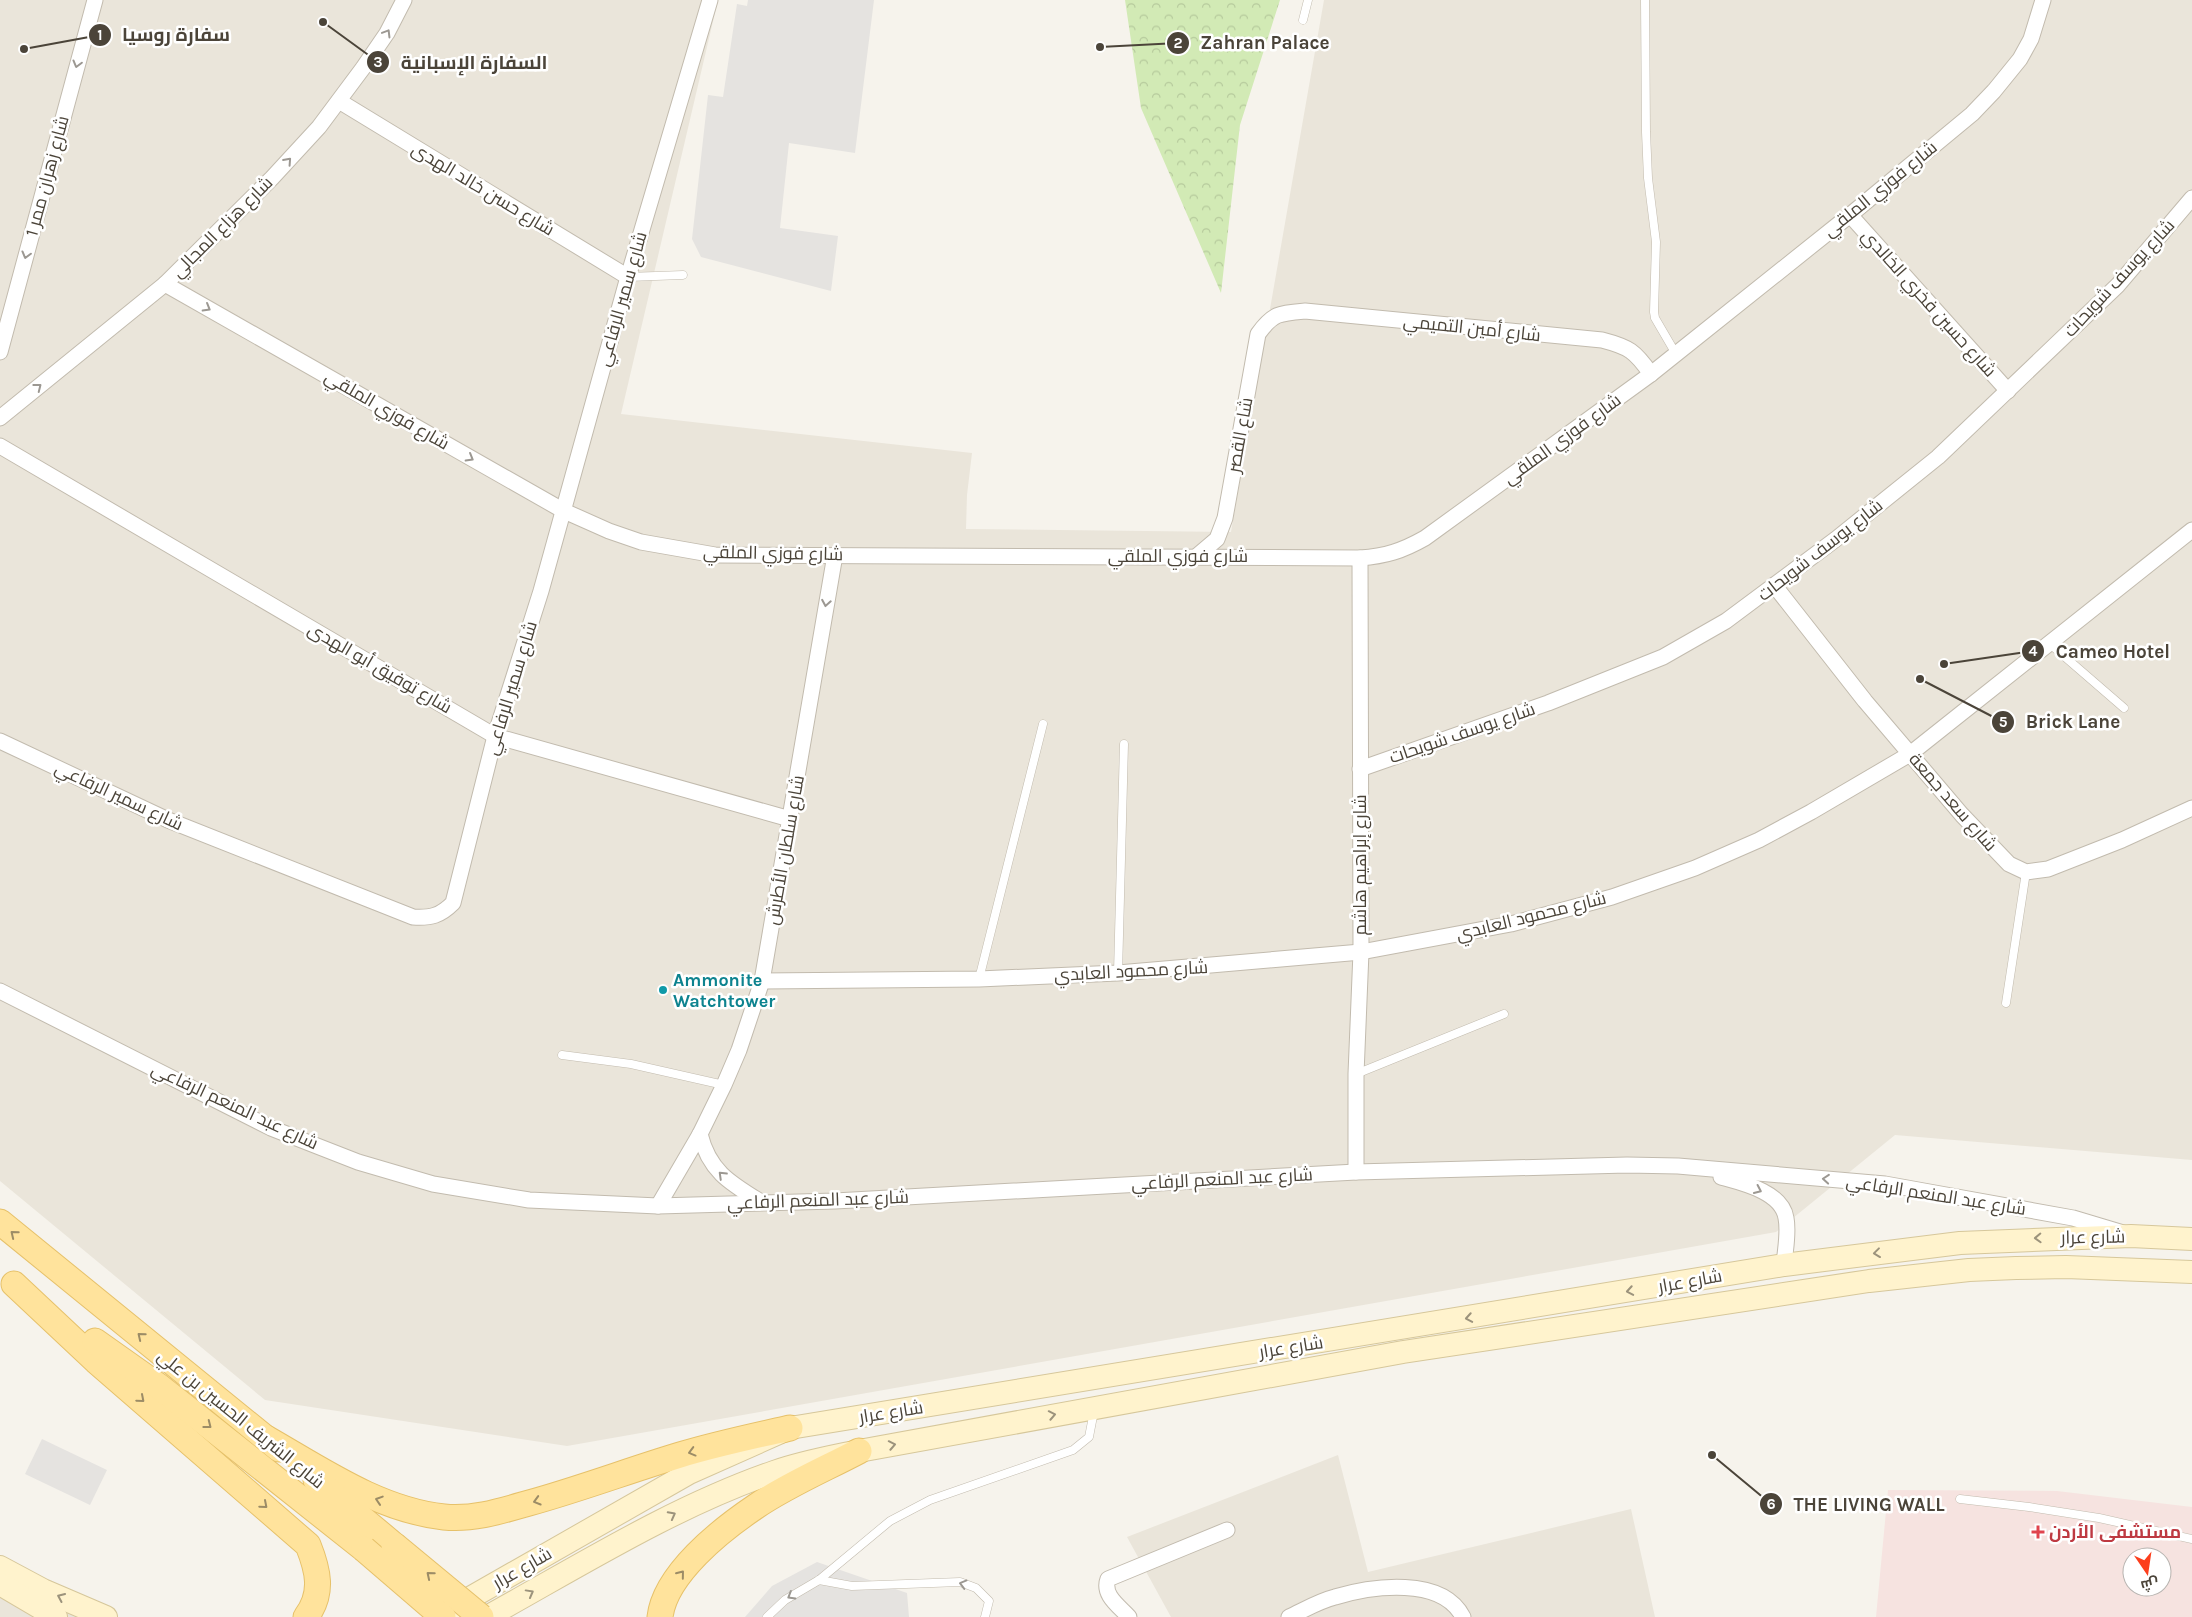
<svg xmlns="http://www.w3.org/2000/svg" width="2192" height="1617" font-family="Karla,Cairo,sans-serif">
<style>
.residential{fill:#eae5da}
.medical{fill:#f6e3e0;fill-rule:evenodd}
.forest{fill:url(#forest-crowns)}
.parking{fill:#e5e3e0}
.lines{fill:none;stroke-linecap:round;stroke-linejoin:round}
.service-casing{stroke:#c2bbae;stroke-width:9}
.minor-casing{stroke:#c2bbae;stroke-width:17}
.secondary-casing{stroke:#d6c79b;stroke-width:24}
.primary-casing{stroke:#e6c16a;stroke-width:27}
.service{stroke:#fff;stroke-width:8}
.minor{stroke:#fff;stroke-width:15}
.secondary{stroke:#fff3cd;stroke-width:22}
.primary{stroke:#ffe39c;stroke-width:25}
.primary-bridge-casing{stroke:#e6c16a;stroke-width:27;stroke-linecap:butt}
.primary-bridge{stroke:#ffe39c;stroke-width:25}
.oneway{stroke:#9c9892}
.oneway2{stroke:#9c8c66}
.oneway3{stroke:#9c937c}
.culture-dot{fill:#0f9aa8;stroke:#fff;stroke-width:2}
.health-dot{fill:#e0444e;stroke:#fff;stroke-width:2}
.labels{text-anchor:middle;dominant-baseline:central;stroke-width:5;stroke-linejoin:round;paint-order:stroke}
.street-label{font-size:18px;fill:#4b4439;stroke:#fff}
.culture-label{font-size:18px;font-weight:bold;fill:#0d838f;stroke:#fff;text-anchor:start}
.health-label{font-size:18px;font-weight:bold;fill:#be3a42;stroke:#fff;text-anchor:start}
.leader{fill:none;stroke:#4b4439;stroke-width:2}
.callout-dot{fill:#4b4439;stroke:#fff;stroke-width:2}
.mark-label{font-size:15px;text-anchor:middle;font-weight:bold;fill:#fff}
.callout-label{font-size:19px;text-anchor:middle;font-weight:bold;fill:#4b4439;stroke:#fff;stroke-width:5;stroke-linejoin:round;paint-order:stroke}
</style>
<defs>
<pattern id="forest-crowns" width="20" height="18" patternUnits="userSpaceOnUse" patternTransform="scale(1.25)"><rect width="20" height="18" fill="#d2eab5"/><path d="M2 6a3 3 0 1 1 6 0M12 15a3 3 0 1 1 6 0" fill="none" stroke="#b6ca9c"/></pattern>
</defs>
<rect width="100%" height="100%" fill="#f6f3ec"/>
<g class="residential">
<polygon points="0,0 718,0 621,414 972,453 967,495 966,529 1231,532 1324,0 2192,0 2192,1160 1895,1135 1776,1232 567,1446 265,1400 0,1181"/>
<polygon points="1338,1455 1368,1572 1631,1509 1655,1617 1171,1617 1127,1537"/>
<polygon points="0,1583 94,1617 0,1617"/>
</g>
<path class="medical" d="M1888 1490 2057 1491 2192 1507V1617H1876ZM2132 1557H2162V1587H2132Z"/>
<polygon class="forest" points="1125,0 1280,0 1240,125 1221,293 1141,108"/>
<g class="parking">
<polygon points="748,0 874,0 855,153 789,143 780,228 838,236 831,291 701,257 692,239 708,95 723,97 737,4 747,6"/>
<polygon points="42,1439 107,1470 90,1505 25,1474"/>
<polygon points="817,1562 907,1593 909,1617 745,1617 772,1586"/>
</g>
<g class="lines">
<defs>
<g id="service">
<polyline points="1645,0 1646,132 1648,178 1656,242 1654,312 1655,318 1676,354"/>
<polyline points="1303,20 1308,0"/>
<polyline points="628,277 683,275"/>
<polyline points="2050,644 2124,708"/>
<polyline points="1118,973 1124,744"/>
<polyline points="979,979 1043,724"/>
<polyline points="2006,1003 2026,872"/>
<polyline points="562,1055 631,1064 724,1085"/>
<polyline points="1356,1074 1504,1014"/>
<polyline points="1960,1499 2029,1507 2099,1518 2192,1539"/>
<polyline points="819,1580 852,1586 960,1582 976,1588 989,1601 985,1617"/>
<polyline points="767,1617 785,1600 819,1580 890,1521 930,1500 1073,1450 1089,1437 1094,1411"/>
</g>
<g id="minor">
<polyline points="339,101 628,277"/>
<polyline points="1850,215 2008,391"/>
<path d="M165 284 564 511 609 531 641 542 715 555 1360 558C1386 556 1402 551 1425 538L1651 374 1850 215 1972 114 1994 91 2020 59 2031 39 2043 0"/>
<polyline points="0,352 95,0"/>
<polyline points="0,418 165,284 272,178 319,127 363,68 387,33 404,0"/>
<polyline points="0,446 495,736 790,819"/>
<path d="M1197 556 1217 539 1225 518 1258 334C1273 313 1280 313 1305 311L1602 340C1629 347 1635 351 1651 374"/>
<polyline points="1774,585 1865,701 1962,815 2009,864 2026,872 2048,869 2122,840 2192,808"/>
<path d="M0 741 168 820 413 917C431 918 440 916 453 903L495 736 541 591 628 277 710 0"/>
<polyline points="1360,769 1548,703 1663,657 1726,621 1836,539 1938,457 2118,285 2192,198"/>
<polyline points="762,981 979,979 1118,973 1361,952 1511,924 1612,897 1695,868 1759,840 1811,812 1910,754 2192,530"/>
<polyline points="0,991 271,1128 358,1162 433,1184 529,1200 658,1206 835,1201 1356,1172 1627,1165 1678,1166 1885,1184 2073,1218 2123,1233"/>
<path d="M700 1134C709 1171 730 1183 761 1202"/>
<polyline points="1356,1172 1356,1074 1361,952 1360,558"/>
<path d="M1721 1177C1743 1183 1782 1192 1786 1218 1789 1233 1785 1250 1784 1265"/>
<polyline points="658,1206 700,1134 724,1085 739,1050 762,981 835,555"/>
<path d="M1129 1617C1119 1606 1102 1595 1108 1579L1227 1530"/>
<path d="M1289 1617C1304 1610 1319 1601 1335 1597 1372 1586 1442 1576 1463 1617"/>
</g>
<g id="secondary">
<polyline points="0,1567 43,1590 106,1617"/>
<polyline points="0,1584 56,1617"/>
<polyline points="449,1610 689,1473 790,1428 1784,1265 1960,1243 2131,1236 2192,1239"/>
<path d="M487 1617C581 1565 673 1507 774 1472 802 1462 831 1457 859 1451L1403 1352 1869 1281 1969 1270 2016 1268 2066 1267 2192 1272"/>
</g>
<g id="primary">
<polyline points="0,1222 279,1449"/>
<path d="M14 1284 96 1361 308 1545C318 1570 324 1593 306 1617"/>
<polyline points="95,1341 160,1387 364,1549"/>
<path d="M266 1438C322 1470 379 1510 444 1517 473 1520 501 1511 529 1503 580 1489 630 1470 680 1455 716 1444 754 1436 790 1428"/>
<polyline points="316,1480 394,1545"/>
<path d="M660 1617C665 1574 721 1530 755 1507 787 1485 825 1469 859 1451"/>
</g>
</defs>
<use href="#service" class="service-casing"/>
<use href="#minor" class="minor-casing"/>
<use href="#secondary" class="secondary-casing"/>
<use href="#primary" class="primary-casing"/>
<use href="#service" class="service"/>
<use href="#minor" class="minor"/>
<use href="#secondary" class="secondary"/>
<use href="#primary" class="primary"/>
<defs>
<g id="primary-bridge">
<polyline points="394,1545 481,1617"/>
<polyline points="364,1549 443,1617"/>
</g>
</defs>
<use href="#primary-bridge" class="primary-bridge-casing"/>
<use href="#primary-bridge" class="primary-bridge"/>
</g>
<defs><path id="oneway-chevron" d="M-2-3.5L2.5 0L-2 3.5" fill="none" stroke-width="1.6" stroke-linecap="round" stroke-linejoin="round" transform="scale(1.25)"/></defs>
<g class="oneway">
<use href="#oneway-chevron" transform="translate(387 33) rotate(-59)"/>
<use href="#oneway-chevron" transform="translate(77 64) rotate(105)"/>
<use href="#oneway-chevron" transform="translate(288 161) rotate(-48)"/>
<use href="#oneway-chevron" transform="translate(26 255) rotate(105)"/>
<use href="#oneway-chevron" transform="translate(207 308) rotate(30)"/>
<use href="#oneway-chevron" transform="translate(38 387) rotate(-38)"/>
<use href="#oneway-chevron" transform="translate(470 458) rotate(30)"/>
<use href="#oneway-chevron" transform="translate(826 603) rotate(100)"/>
<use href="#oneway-chevron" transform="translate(722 1175) rotate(-136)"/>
<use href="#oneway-chevron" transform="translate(1826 1179) rotate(-175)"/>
<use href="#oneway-chevron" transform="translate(1758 1190) rotate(25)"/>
<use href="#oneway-chevron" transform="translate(963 1584) rotate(-165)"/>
<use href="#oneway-chevron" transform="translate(791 1596) rotate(149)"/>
</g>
<g class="oneway2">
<use href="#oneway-chevron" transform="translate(14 1234) rotate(-141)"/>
<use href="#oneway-chevron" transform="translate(141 1336) rotate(-141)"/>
<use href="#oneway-chevron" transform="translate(141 1399) rotate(41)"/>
<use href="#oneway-chevron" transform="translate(208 1425) rotate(38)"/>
<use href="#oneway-chevron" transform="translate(692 1452) rotate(165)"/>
<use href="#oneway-chevron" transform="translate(379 1500) rotate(-162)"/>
<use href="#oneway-chevron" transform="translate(537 1501) rotate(164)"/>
<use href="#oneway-chevron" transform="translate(264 1505) rotate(41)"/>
<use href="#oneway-chevron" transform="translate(681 1574) rotate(-51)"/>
<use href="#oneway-chevron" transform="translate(430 1575) rotate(-140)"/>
</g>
<g class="oneway3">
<use href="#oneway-chevron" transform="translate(2038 1238) rotate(178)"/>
<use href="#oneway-chevron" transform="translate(1877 1253) rotate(173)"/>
<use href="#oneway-chevron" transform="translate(1630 1291) rotate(170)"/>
<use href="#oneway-chevron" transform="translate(1469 1318) rotate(170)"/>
<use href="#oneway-chevron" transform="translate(1052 1415) rotate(-11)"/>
<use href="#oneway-chevron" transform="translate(892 1445) rotate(-11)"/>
<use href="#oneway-chevron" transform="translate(672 1515) rotate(-28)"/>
<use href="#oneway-chevron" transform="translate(530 1593) rotate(-29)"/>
<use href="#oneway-chevron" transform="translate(61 1597) rotate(-156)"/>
</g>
<circle class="culture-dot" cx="663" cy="990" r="5"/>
<path class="health-dot" d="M2035.5 1524.5h5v5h5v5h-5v5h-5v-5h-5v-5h5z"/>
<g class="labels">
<g class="street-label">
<text transform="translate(47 176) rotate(-75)">شارع زهران ممر 1</text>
<text transform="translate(483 189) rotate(31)">شارع حسن خالد الهدى</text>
<text transform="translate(1880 189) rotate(-39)">شارع فوزي الملقي</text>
<text transform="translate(222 227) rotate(-45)">شارع هزاع المجالي</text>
<text transform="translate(2119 278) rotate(-47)">شارع يوسف شويحات</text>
<text transform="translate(622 299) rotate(-74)">شارع سمير الرفاعي</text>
<text transform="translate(1929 303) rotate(48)">شارع حسين فخري الخالدي</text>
<text transform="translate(1472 328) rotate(6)">شارع أمين التميمي</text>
<text transform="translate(387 410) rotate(30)">شارع فوزي الملقي</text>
<text transform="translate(1240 435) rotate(-80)">شاع القصر</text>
<text transform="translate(1562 439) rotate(-36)">شارع فوزي الملقي</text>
<text transform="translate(1820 550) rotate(-38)">شارع يوسف شويحات</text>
<text transform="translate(773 553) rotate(1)">شارع فوزي الملقي</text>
<text x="1178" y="556">شارع فوزي الملقي</text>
<text transform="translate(380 668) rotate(30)">شارع توفيق أبو الهدى</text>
<text transform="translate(511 688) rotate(-73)">شارع سمير الرفاعي</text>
<text transform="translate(1462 733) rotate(-19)">شارع يوسف شويحات</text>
<text transform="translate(119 796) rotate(25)">شارع سمير الرفاعي</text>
<text transform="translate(1953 802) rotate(49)">شارع سعد جمعة</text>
<text transform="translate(785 850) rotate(-80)">شارع سلطان الأطرش</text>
<text transform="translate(1360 865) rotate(-90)">شارع إبراهيم هاشم</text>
<text transform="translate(1531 916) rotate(-14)">شارع محمود العابدي</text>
<text transform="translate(1131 971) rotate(-3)">شارع محمود العابدي</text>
<text transform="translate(235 1106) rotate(25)">شارع عبد المنعم الرفاعي</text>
<text transform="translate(1222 1179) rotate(-3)">شارع عبد المنعم الرفاعي</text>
<text transform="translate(1936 1195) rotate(9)">شارع عبد المنعم الرفاعي</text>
<text transform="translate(818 1200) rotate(-2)">شارع عبد المنعم الرفاعي</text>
<text transform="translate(2093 1237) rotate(-1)">شارع عرار</text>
<text transform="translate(1690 1281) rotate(-10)">شارع عرار</text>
<text transform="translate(1291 1347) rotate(-9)">شارع عرار</text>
<text transform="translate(891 1412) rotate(-9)">شارع عرار</text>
<text transform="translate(241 1419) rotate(39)">شارع الشريف الحسين بن علي</text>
<text transform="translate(522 1568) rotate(-30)">شارع عرار</text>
</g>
<g class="culture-label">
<text x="673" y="980">Ammonite<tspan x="673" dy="21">Watchtower</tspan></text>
</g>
<g class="health-label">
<text x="2049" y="1532">مستشفى الأردن</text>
</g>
</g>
<path class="leader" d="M24 49L100 35M1100 47L1178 43M323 22L378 62M1944 664L2033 651M1920 679L2003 722M1712 1455L1771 1504"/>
<g class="callout-dot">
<circle cx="24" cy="49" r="5"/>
<circle cx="1100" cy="47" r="5"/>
<circle cx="323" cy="22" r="5"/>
<circle cx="1944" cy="664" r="5"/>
<circle cx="1920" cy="679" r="5"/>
<circle cx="1712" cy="1455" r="5"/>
<circle cx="100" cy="35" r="12"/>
<circle cx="1178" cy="43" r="12"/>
<circle cx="378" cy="62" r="12"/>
<circle cx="2033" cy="651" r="12"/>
<circle cx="2003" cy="722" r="12"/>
<circle cx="1771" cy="1504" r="12"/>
</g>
<g class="mark-label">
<text x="100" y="40">1</text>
<text x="1178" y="48">2</text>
<text x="378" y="67">3</text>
<text x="2033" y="656">4</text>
<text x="2003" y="727">5</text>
<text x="1771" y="1509">6</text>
</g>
<g class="callout-label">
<text x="176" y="41">سفارة روسيا</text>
<text x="1265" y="49">Zahran Palace</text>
<text x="474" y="69">السفارة الإسبانية</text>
<text x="2113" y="658">Cameo Hotel</text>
<text x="2073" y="728">Brick Lane</text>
<text x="1869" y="1511">THE LIVING WALL</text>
</g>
<g transform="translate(2147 1572) rotate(167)"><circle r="24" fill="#ffffff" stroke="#b7b4b0"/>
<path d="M0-4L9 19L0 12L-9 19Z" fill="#fc3f1d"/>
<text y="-8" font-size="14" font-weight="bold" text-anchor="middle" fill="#4b4439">ش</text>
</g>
</svg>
